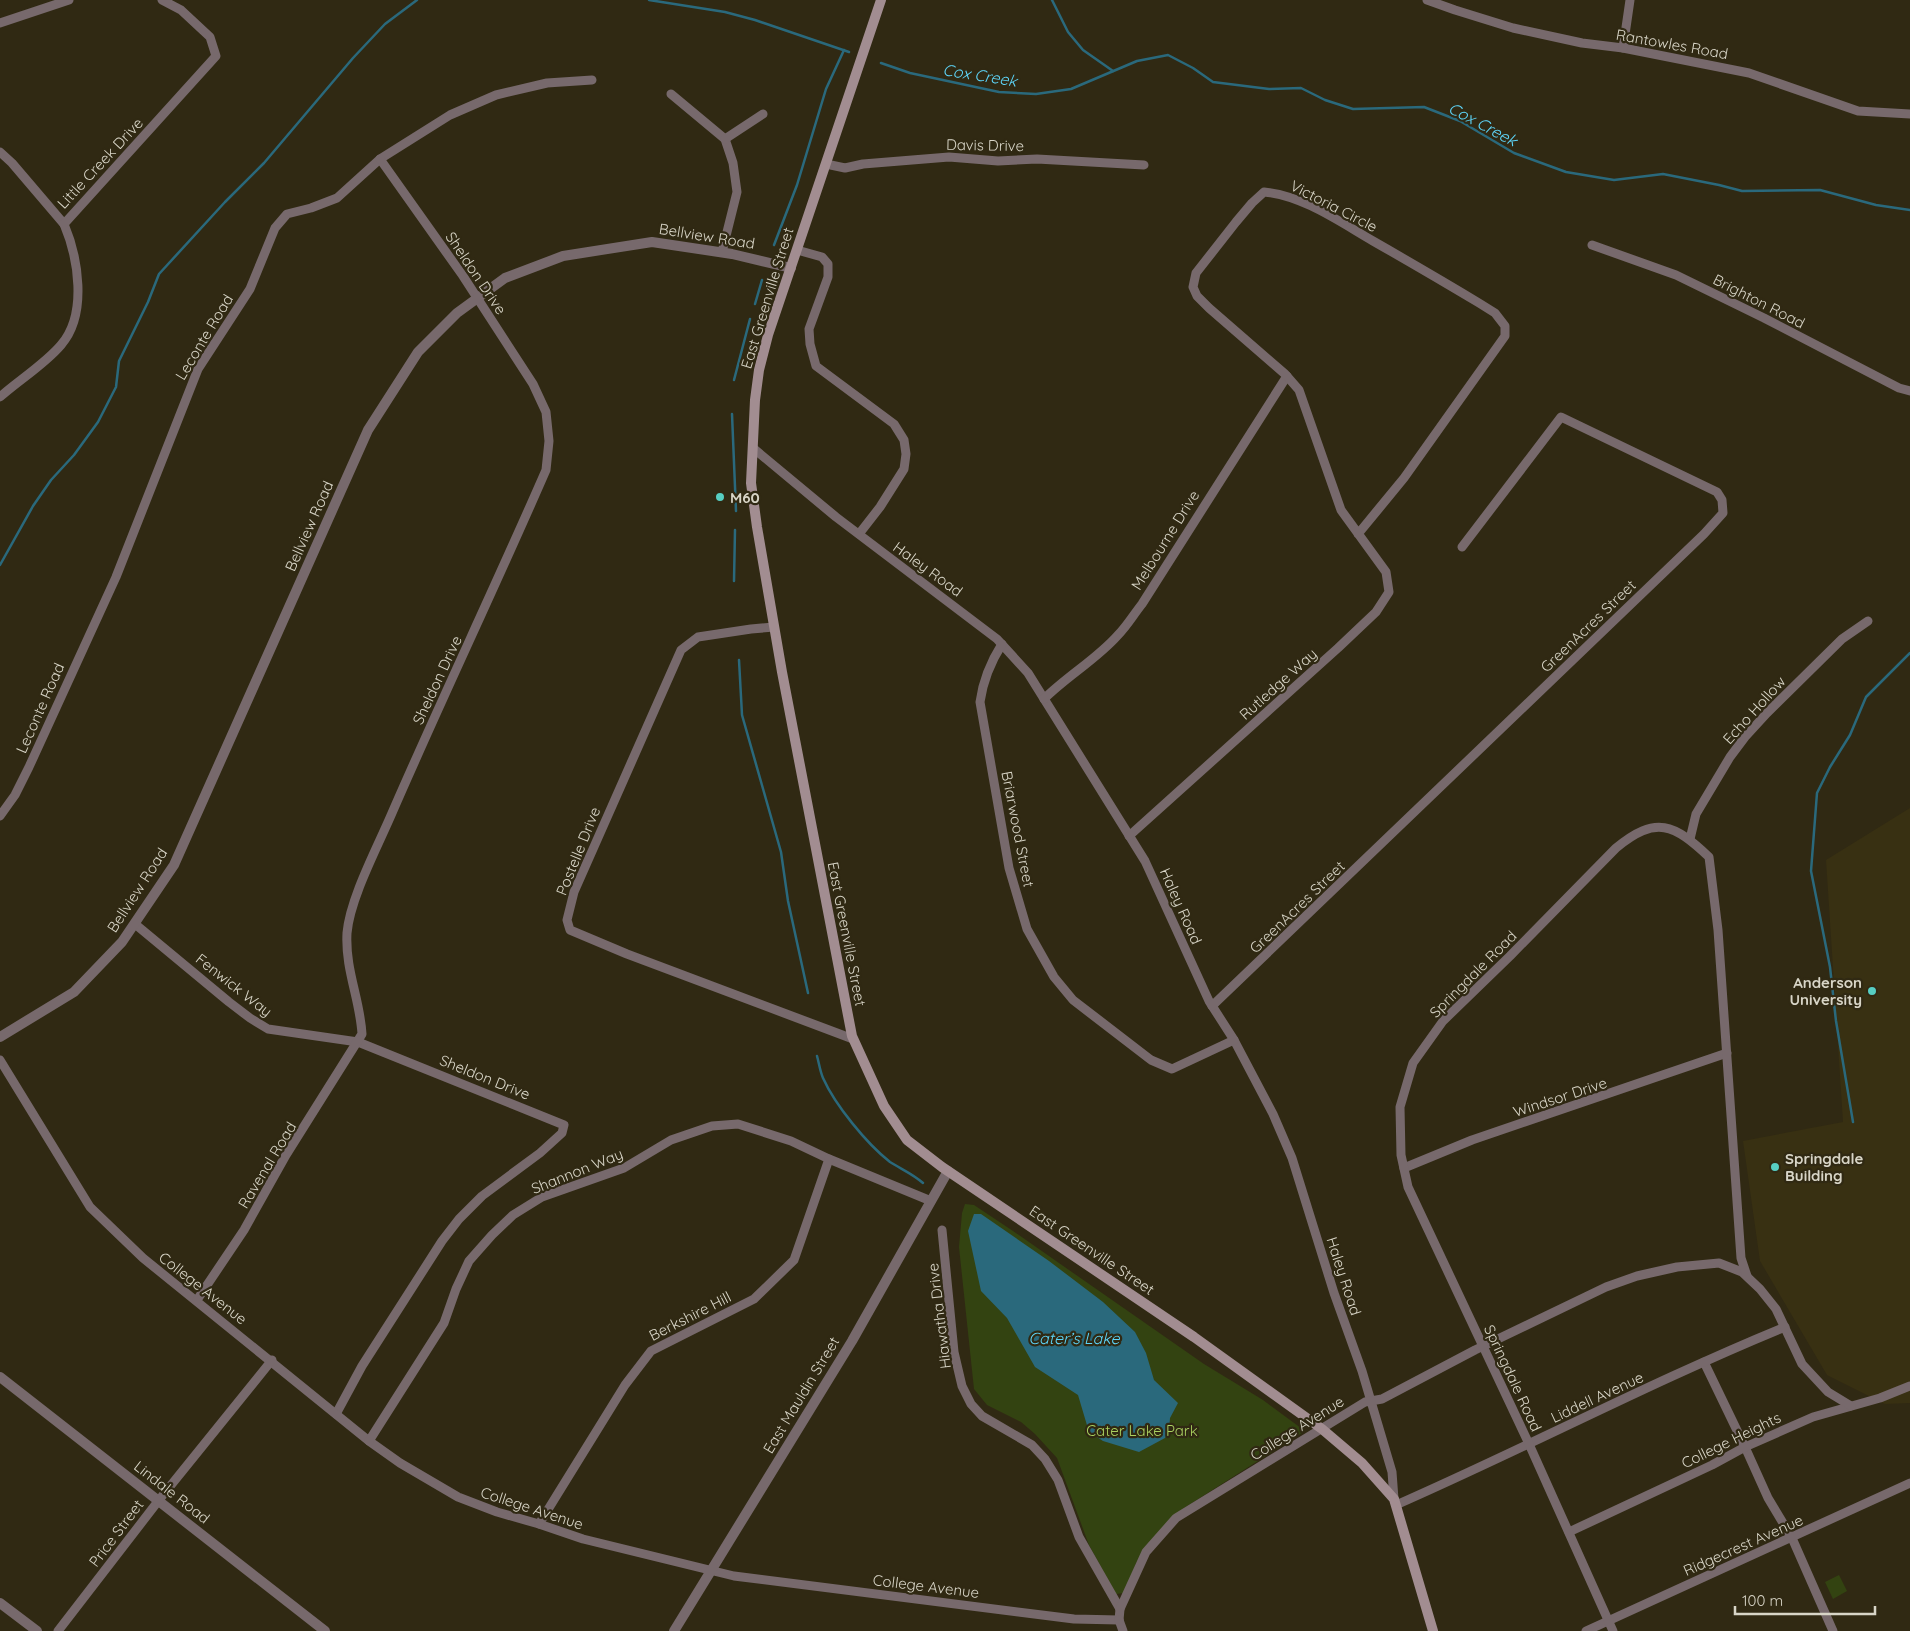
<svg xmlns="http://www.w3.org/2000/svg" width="1910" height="1631" font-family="Quicksand,sans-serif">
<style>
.built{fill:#383012}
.green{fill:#334311}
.water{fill:#2a697c}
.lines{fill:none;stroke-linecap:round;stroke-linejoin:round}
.stream{stroke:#2a697c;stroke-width:2.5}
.minor{stroke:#77696c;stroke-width:9}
.tertiary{stroke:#77696c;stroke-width:10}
.secondary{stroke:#a28d91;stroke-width:10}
.poi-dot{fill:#57cec2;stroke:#302913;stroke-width:2}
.labels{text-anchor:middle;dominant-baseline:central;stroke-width:4.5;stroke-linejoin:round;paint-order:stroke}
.street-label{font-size:15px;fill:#d8d5c7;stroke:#302913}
.poi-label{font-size:15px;font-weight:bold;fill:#d8d5c7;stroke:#302913;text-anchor:start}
.park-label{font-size:15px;fill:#aad161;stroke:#302913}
.water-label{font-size:16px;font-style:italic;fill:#5ed6fa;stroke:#302913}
</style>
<rect width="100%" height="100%" fill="#302913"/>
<polygon class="built" points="1910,808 1910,1403 1885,1404 1827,1375 1760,1261 1743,1141 1843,1122 1826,860"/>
<g class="green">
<polygon points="965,1204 974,1205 1013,1231 1204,1364 1263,1400 1305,1431 1184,1508 1156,1535 1137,1561 1124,1593 1116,1594 1089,1545 1057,1458 1035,1434 1021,1422 987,1405 974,1389 959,1247 962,1213"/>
<polygon points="1839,1575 1847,1591 1833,1599 1825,1582"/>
</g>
<polygon class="water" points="974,1214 981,1214 1049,1261 1103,1302 1135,1332 1146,1353 1154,1380 1178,1403 1170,1418 1169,1430 1165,1438 1139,1452 1103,1441 1089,1432 1078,1395 1035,1367 1007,1318 981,1291 968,1231"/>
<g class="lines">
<g class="stream">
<polyline points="649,0 725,12 755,20 849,52"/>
<polyline points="1052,0 1068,32 1083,50 1113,71"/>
<polyline points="881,63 910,73 999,92 1036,94 1071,89 1137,61 1168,55 1193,68 1213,82 1269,89 1301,88 1325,100 1353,109 1424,107 1460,121 1514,153 1566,172 1614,180 1663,174 1719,185 1742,191 1820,190 1876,205 1910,210"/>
<polyline points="774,245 797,185 826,89 844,50"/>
<polyline points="755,304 762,280"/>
<polyline points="734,380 750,319"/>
<polyline points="732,414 736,511"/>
<polyline points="0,565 33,506 51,480 74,455 98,422 116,387 119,361 148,302 159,274 225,202 264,163 353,58 385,24 417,0"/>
<polyline points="734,581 735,530"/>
<polyline points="739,660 742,715 781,852 788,901 808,993"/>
<path d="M817 1056C819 1063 820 1071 823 1078 835 1105 867 1144 890 1162 901 1169 913 1174 923 1183"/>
<polyline points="1853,1122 1836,1021 1830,967 1811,871 1817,793 1830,767 1850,735 1866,697 1910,653"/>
</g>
<g class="minor">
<polyline points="1427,0 1455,10 1513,28 1582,43 1623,48 1749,73 1858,111 1910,114"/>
<polyline points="0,23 69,0"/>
<polyline points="1623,48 1630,0"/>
<polyline points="671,94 725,139 733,163 737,192 722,252"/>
<polyline points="725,139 763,114"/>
<polyline points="0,152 12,163 64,224"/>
<polyline points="826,164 845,168 863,164 949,157 998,161 1037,159 1144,165"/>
<polyline points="1592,245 1676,275 1764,318 1899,388 1910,391"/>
<polyline points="797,250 822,257 828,264 828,277 809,329 810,344 816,366 894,424 904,440 906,454 904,469 880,507 859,534"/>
<path d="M0 397C19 380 45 364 61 345 88 314 78 257 64 224L216 56 210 37 181 10 162 0"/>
<polyline points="753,448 836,517 997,639 1028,673 1145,861 1209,1001 1234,1040 1273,1114 1292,1158 1334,1293 1362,1371 1392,1472 1394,1499"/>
<polyline points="774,627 751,629 698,637 681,650 574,892 567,920 570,930 627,954 853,1039"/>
<path d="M1002 644C990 663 983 680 980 702L1009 868 1027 929 1054 977 1073 1000 1151 1060 1172 1069 1234 1040"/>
<path d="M1044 699C1067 676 1097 659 1118 635 1127 626 1134 614 1142 604L1287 376"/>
<polyline points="0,816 15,795 29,767 116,577 198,369 250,289 275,228 287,214 311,208 337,198 380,159 450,115 496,95 547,83 592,80"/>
<path d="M1129 836 1338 648 1376 612 1389 592 1386 572 1341 510 1299 390 1285 374 1209 308 1197 296 1193 287 1196 273 1236 222 1252 203 1264 192C1302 195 1340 222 1373 241 1408 261 1444 282 1479 303L1495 313 1505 326V336L1404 478 1358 534"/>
<polyline points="1690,839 1696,814 1730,757 1745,737 1767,713 1842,639 1868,621"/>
<polyline points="135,924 229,1002 250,1018 268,1029 358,1042 564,1125 562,1133 540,1153 482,1196 459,1219 442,1241 362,1366 336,1414"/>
<polyline points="1212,1006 1704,534 1723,513 1722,500 1717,492 1561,417 1462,547"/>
<polyline points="0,1060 90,1207 143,1258 369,1441 400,1463 458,1497 497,1512 539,1524 583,1539 734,1576 1074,1619 1119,1620"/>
<polyline points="1404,1168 1472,1140 1727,1053"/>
<polyline points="942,1230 954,1352 962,1386 971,1404 982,1416 1032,1445 1045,1459 1058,1480 1079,1537 1120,1609"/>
<path d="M197 1300 244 1230 286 1155 362 1034C360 999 345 970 347 933 350 898 378 846 392 813 442 698 496 585 546 470L549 441 546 412 533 384 463 276 380 159"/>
<polyline points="1704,1362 1745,1447 1768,1498 1792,1538 1833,1631"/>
<polyline points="369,1441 444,1323 456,1289 469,1261 492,1235 513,1215 542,1197 624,1168 671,1140 712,1126 738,1124 791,1141 829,1159 931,1201"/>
<path d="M1396 1505C1526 1448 1653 1381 1785 1327"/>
<polyline points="539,1524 625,1385 651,1351 754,1299 794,1260 829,1159"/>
<polyline points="1569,1532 1712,1465 1745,1447 1813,1417 1880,1398 1910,1386"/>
<polyline points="1119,1620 1120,1609 1146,1552 1176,1518 1365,1402 1382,1399 1475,1350 1606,1287 1637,1276 1677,1267 1719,1263 1742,1272 1760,1289 1776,1309 1802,1364 1828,1392 1851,1406"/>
<polyline points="1119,1620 1123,1631"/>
<polyline points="58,1631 159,1500 272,1360"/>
<polyline points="1586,1631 1910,1483"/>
<path d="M1613 1631 1529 1444 1408 1187 1401 1155 1400 1107 1413 1063 1443 1021 1510 956 1616 848C1656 815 1674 824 1709 857L1718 930 1741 1258 1747 1276"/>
</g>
<g class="tertiary">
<polyline points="0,1037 74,992 122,942 174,865 368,430 418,352 457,313 505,278 563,256 652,242 732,254 791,268"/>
<polyline points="0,1377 325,1631"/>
<polyline points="0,1603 37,1631"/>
<polyline points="674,1631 852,1341 948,1171"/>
</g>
<polyline class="secondary" points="881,0 768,335 759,370 755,400 751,483 757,527 782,672 852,1036 884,1106 907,1140 942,1167 1194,1337 1322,1429 1362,1463 1394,1499 1433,1631"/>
</g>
<g class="poi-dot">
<circle cx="720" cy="497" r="5"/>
<circle cx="1872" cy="991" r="5"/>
<circle cx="1775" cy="1167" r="5"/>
</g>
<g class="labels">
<g class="street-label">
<text transform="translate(1672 44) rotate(10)">Rantowles Road</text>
<text transform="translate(985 145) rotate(1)">Davis Drive</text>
<text transform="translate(100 163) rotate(-47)">Little Creek Drive</text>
<text transform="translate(1334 206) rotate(27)">Victoria Circle</text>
<text transform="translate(707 236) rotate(9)">Bellview Road</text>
<text transform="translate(476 273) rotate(56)">Sheldon Drive</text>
<text transform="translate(767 298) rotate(-73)">East Greenville Street</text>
<text transform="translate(1759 301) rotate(27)">Brighton Road</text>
<text transform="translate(204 337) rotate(-59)">Leconte Road</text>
<text transform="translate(309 526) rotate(-66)">Bellview Road</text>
<text transform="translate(1165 540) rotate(-58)">Melbourne Drive</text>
<text transform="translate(928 569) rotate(36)">Haley Road</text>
<text transform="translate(1588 626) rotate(-44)">GreenAcres Street</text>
<text transform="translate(437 680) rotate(-65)">Sheldon Drive</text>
<text transform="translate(1278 684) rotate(-42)">Rutledge Way</text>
<text transform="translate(40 708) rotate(-66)">Leconte Road</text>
<text transform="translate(1754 710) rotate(-48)">Echo Hollow</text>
<text transform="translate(1018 829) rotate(79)">Briarwood Street</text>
<text transform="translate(578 851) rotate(-68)">Postelle Drive</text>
<text transform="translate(137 890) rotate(-57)">Bellview Road</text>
<text transform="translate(1181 906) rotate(66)">Haley Road</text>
<text transform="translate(1297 907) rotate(-44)">GreenAcres Street</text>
<text transform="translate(847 934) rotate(79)">East Greenville Street</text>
<text transform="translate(1473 974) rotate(-45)">Springdale Road</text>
<text transform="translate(234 985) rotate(38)">Fenwick Way</text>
<text transform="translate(485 1077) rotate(22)">Sheldon Drive</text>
<text transform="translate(1560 1097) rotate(-18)">Windsor Drive</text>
<text transform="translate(267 1165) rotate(-59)">Ravenal Road</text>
<text transform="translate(577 1171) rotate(-22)">Shannon Way</text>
<text transform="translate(1092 1250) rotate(34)">East Greenville Street</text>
<text transform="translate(1344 1276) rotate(72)">Haley Road</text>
<text transform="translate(203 1288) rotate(38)">College Avenue</text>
<text transform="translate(690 1316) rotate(-27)">Berkshire Hill</text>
<text transform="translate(939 1316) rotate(-97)">Hiawatha Drive</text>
<text transform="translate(1513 1378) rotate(65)">Springdale Road</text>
<text transform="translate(801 1395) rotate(-59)">East Mauldin Street</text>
<text transform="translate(1597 1397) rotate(-25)">Liddell Avenue</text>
<text transform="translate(1297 1428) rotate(-32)">College Avenue</text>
<text transform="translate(1731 1440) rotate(-26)">College Heights</text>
<text transform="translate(172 1492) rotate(38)">Lindale Road</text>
<text transform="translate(532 1508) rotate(18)">College Avenue</text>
<text transform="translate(116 1533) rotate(-53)">Price Street</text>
<text transform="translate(1743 1545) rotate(-24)">Ridgecrest Avenue</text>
<text transform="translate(926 1586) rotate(7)">College Avenue</text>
</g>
<g class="poi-label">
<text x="730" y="497">M60</text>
<text x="1862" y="982" text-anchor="end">Anderson<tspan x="1862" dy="17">University</tspan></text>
<text x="1785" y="1158">Springdale<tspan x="1785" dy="17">Building</tspan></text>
</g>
<g class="park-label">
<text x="1142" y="1430">Cater Lake Park</text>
</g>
<g class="water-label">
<text transform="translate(980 75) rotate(9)">Cox Creek</text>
<text transform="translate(1483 124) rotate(28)">Cox Creek</text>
<text x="1074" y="1338">Cater’s Lake</text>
</g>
</g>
<path d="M1735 1606v8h140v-8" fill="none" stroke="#d8d5c7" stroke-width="2.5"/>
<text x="1742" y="1606" font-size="15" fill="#d8d5c7" stroke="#302913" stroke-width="4" paint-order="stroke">100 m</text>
</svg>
